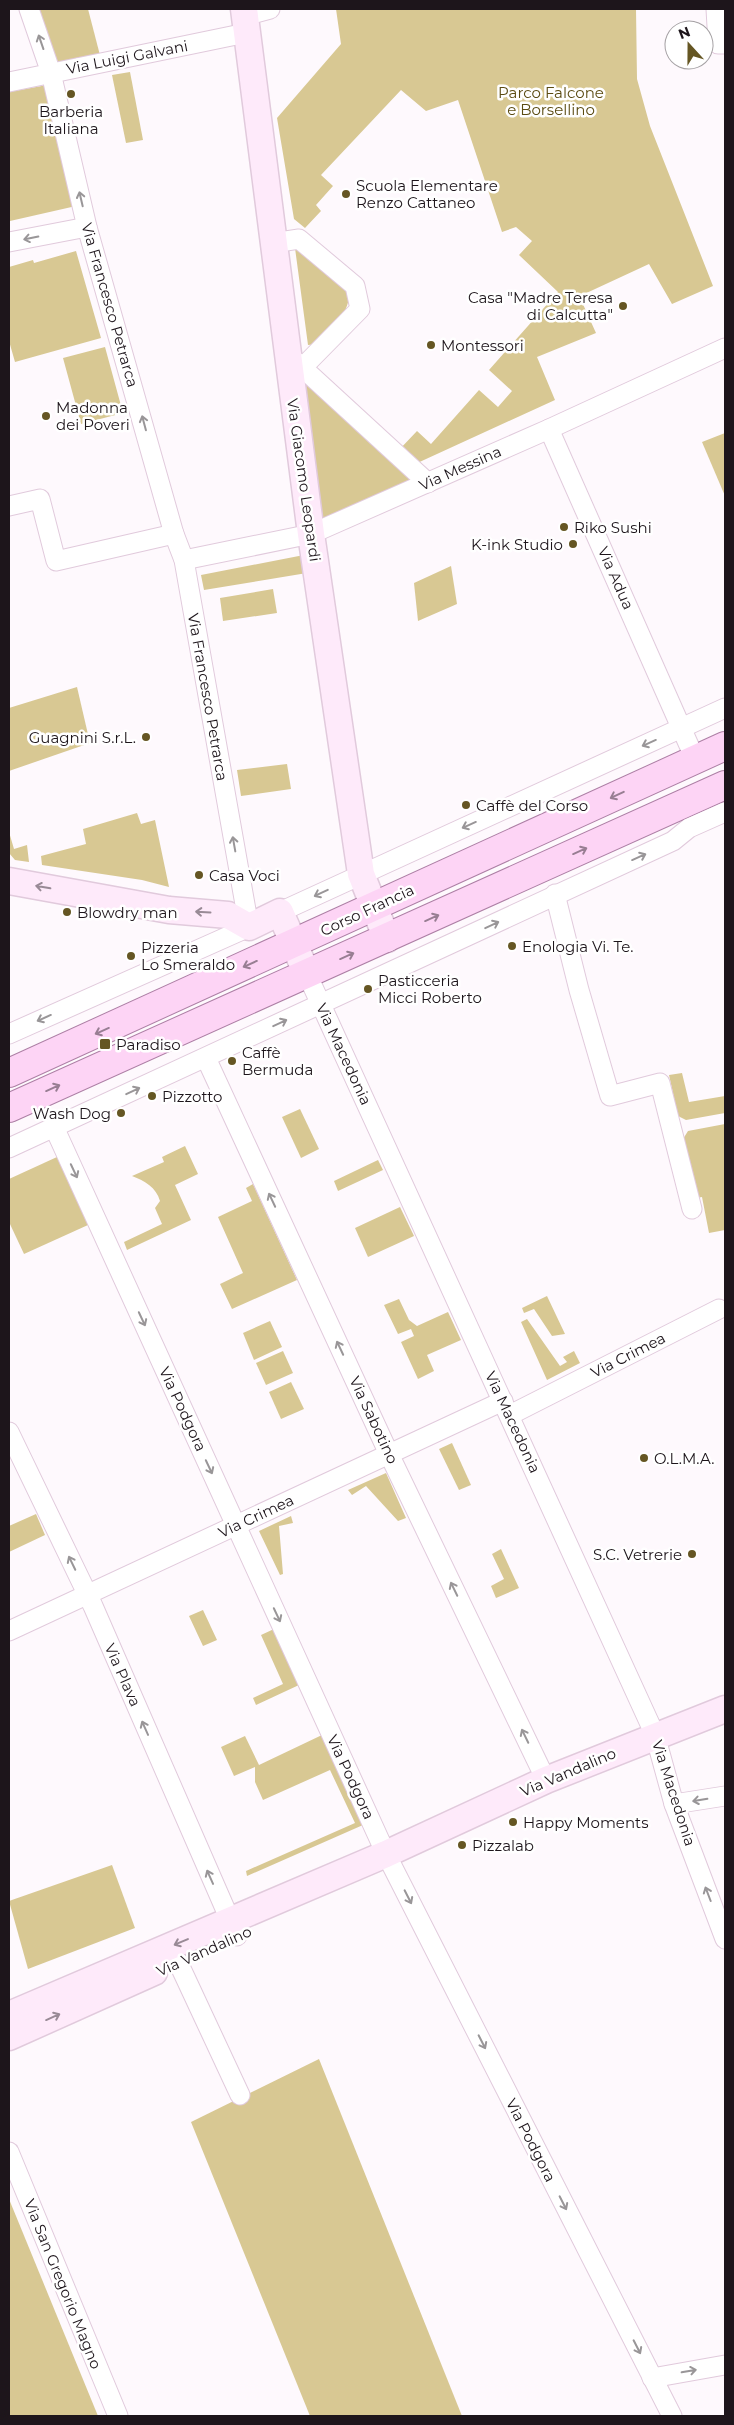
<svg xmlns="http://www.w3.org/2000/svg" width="734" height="2425" font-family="Montserrat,sans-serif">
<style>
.green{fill:#d8c893}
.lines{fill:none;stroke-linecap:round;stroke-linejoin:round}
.street-casing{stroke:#e1cadc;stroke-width:21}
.secondary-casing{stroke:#e1cadc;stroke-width:29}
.primary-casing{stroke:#ad7fa5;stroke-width:30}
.street{stroke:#fff;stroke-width:19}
.secondary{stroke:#feeafa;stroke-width:26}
.primary{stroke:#fdd4f5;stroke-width:28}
.oneway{stroke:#999698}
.oneway2{stroke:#987e93}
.oneway3{stroke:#998a96}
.poi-dot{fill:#655623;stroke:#fff;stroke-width:2}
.labels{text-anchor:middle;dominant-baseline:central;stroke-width:5;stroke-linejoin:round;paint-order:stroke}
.street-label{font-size:15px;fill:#1d151b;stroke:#fff}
.park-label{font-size:15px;fill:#5b4b12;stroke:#fff}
.poi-label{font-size:15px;fill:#1d151b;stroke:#fff;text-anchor:start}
</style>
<rect width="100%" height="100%" fill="#fef9fd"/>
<g class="green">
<polygon points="29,9 88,9 102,63 51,73"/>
<polygon points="336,9 636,9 637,79 650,126 713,286 672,304 649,264 580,296 577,291 596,333 537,357 555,400 413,465 398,451 417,431 431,444 479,390 498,407 512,391 489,370 558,292 519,255 532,241 516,227 502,232 458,100 426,111 401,90 321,175 333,186 316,205 321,211 305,228 294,219 277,118 341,44"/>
<polygon points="130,72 143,140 126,143 112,75"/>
<polygon points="47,85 76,206 10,221 9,92"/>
<path d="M295 248 349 293C350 314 330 329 317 344L308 345Z"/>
<polygon points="76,251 101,338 15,362 9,341 9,267 33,260 34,263"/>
<polygon points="105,347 123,413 81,424 63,358"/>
<polygon points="302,369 420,486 311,534"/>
<polygon points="725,433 725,496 702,442"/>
<polygon points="304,555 307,573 204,590 201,575"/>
<polygon points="451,566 457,604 418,621 414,583"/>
<polygon points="273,589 277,613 223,621 220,598"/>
<polygon points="77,687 90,743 9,771 9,708"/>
<polygon points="287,764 291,789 241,796 237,770"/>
<polygon points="137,813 141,824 155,820 169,887 142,880 42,865 41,856 86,844 83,829"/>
<polygon points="9,832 14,849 27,845 29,862 15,860 9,853"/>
<polygon points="682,1073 689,1102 725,1096 725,1113 686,1120 678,1116 669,1075"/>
<polygon points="300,1109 319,1149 301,1158 282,1117"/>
<polygon points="725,1124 725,1230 709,1233 702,1197 697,1198 683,1139 688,1131"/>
<path d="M185 1146 198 1174 175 1185 191 1220 127 1250 124 1242 162 1224 155 1208 160 1201C156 1187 145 1181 132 1176L164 1162 162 1157Z"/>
<polygon points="57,1157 88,1225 24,1254 9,1222 9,1179"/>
<polygon points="378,1160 383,1170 338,1191 334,1181"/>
<polygon points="253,1184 297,1280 232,1309 220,1284 243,1273 218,1217 252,1201 246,1188"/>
<polygon points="400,1207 414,1236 368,1257 355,1228"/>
<polygon points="547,1296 565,1334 552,1336 534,1309 524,1313 522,1308"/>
<polygon points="399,1299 409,1320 417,1326 448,1312 461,1340 427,1355 434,1371 418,1379 401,1342 414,1336 411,1329 398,1334 384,1305"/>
<polygon points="527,1319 560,1366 567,1362 563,1357 574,1351 580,1363 547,1380 521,1322"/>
<polygon points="270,1321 282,1347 254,1360 243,1333"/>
<polygon points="283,1351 293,1373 266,1385 256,1363"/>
<polygon points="291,1382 304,1409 281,1419 269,1392"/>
<polygon points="452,1443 471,1485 459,1490 439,1449"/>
<polygon points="386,1473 406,1518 398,1521 366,1486 352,1495 348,1490"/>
<polygon points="36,1514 45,1535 9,1552 9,1526"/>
<polygon points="291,1516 293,1523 279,1526 283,1574 280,1575 259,1531"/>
<polygon points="501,1549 519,1588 496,1598 491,1586 504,1579 492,1554"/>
<polygon points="203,1610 217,1640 203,1646 189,1616"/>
<polygon points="274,1629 299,1685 256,1705 253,1698 283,1684 261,1635"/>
<polygon points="322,1735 363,1825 247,1876 246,1871 355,1823 330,1770 263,1800 255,1782 255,1767 234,1776 221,1747 245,1736 259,1765"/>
<polygon points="112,1865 135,1928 28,1969 9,1901"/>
<polygon points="319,2059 462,2416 310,2416 191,2122"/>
<polygon points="9,2199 98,2416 9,2416"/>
</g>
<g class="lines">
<defs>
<g id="street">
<polyline points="716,9 718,44 725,44"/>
<polyline points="244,16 270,9"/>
<polyline points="9,82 246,33"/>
<polyline points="9,242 87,227"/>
<polyline points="273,243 299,239 355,286 360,309 302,368"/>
<polyline points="294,360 428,483"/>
<polyline points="549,429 695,759"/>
<polyline points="9,506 40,499 56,561 174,534"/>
<polyline points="184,560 311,534 549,429 725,348"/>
<polyline points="555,894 579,990 610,1096 660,1083 692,1209"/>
<polyline points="280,912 725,708"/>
<polyline points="307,974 655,1735 674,1804 725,1939"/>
<polyline points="9,1034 249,927 184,560 174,534 87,227 51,73 29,9"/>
<polyline points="206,1058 389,1454 546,1780"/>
<polyline points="54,1127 386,1854 672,2416"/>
<polyline points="9,1148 673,841 689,828 725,812"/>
<polyline points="510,1415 719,1309"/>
<polyline points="9,1432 93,1606 237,1936"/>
<polyline points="9,1631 503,1401"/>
<polyline points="674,1804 725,1796"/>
<polyline points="178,1962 240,2095"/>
<polyline points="9,2152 118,2416"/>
<polyline points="652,2378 725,2365"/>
</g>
<g id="secondary">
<polyline points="244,9 311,534 361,874 387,939"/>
<polyline points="9,881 169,910 228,915 249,927 280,912 307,974"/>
<polyline points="9,2015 386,1854 546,1780 725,1709"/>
<polyline points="9,2037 154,1972"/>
</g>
<g id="primary">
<polyline points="9,1073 725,746"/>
<polyline points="9,1108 725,785"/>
</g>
</defs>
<use href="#street" class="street-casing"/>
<use href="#secondary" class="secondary-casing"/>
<use href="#primary" class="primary-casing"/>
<use href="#street" class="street"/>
<use href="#secondary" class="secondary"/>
<use href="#primary" class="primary"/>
</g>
<defs><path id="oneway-shaft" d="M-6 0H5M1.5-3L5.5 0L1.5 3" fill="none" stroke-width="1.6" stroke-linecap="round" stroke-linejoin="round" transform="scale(1.25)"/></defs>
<g class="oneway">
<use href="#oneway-shaft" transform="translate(41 42) rotate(-109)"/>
<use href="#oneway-shaft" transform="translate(81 199) rotate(-103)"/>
<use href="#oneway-shaft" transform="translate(31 238) rotate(169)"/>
<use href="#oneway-shaft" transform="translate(144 423) rotate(-105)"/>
<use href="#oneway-shaft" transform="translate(649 743) rotate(156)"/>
<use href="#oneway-shaft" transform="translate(469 825) rotate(156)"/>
<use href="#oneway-shaft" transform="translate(234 844) rotate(-100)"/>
<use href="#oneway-shaft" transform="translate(639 857) rotate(-24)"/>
<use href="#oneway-shaft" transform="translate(321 893) rotate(155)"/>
<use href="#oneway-shaft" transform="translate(492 925) rotate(-25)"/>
<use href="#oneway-shaft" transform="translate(44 1018) rotate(156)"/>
<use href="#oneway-shaft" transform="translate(280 1023) rotate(-25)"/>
<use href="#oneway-shaft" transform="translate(133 1091) rotate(-25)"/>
<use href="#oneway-shaft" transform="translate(74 1171) rotate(65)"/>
<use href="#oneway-shaft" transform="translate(272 1200) rotate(-115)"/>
<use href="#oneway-shaft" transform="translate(142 1319) rotate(65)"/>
<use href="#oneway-shaft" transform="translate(340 1348) rotate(-115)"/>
<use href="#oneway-shaft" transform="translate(209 1467) rotate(65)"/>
<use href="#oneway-shaft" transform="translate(72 1563) rotate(-116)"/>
<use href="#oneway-shaft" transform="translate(454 1589) rotate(-116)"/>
<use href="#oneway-shaft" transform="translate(277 1615) rotate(65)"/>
<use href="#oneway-shaft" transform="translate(145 1728) rotate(-114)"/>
<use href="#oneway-shaft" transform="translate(525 1736) rotate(-116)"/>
<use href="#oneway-shaft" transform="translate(700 1800) rotate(171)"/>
<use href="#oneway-shaft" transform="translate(210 1877) rotate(-114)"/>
<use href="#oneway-shaft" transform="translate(708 1894) rotate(-111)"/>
<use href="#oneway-shaft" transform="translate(408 1897) rotate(63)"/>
<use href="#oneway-shaft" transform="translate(482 2042) rotate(63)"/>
<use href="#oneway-shaft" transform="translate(563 2203) rotate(63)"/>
<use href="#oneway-shaft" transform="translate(637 2347) rotate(63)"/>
<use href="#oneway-shaft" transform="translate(689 2371) rotate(-10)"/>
</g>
<g class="oneway2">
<use href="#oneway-shaft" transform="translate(617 795) rotate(155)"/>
<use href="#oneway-shaft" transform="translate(580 851) rotate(-24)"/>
<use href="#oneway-shaft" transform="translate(432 918) rotate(-24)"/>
<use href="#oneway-shaft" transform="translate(347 956) rotate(-24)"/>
<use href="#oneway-shaft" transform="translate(250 964) rotate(156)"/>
<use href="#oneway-shaft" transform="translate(102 1031) rotate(156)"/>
<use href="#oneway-shaft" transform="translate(53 1088) rotate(-24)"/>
</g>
<g class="oneway3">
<use href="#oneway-shaft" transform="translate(43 887) rotate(-170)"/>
<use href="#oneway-shaft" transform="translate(203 912) rotate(-177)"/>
<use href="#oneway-shaft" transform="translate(181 1942) rotate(157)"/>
<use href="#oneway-shaft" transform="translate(53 2017) rotate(-24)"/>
</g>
<g class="poi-dot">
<circle cx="71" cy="94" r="5"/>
<circle cx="346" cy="194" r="5"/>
<circle cx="623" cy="306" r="5"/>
<circle cx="431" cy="345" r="5"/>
<circle cx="46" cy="416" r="5"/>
<circle cx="564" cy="527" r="5"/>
<circle cx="573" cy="544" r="5"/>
<circle cx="146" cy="737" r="5"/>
<circle cx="466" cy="805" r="5"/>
<circle cx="199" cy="875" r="5"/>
<circle cx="67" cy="912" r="5"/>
<circle cx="512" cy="946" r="5"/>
<circle cx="131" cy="956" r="5"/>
<circle cx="368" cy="989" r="5"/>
<rect x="99" y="1038" width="12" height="12" rx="2.5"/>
<circle cx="232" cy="1061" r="5"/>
<circle cx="152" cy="1096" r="5"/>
<circle cx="121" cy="1113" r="5"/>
<circle cx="644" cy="1458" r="5"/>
<circle cx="692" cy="1554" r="5"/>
<circle cx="513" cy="1822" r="5"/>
<circle cx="462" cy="1845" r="5"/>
</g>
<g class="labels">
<g class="street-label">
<text transform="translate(127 57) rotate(-11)">Via Luigi Galvani</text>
<text transform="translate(110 305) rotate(74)">Via Francesco Petrarca</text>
<text transform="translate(460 468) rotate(-24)">Via Messina</text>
<text transform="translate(304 480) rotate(82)">Via Giacomo Leopardi</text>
<text transform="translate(616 578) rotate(66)">Via Adua</text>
<text transform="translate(208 697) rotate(80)">Via Francesco Petrarca</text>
<text transform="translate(367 910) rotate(-25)">Corso Francia</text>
<text transform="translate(344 1054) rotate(65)">Via Macedonia</text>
<text transform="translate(628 1355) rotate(-27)">Via Crimea</text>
<text transform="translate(183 1409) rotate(65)">Via Podgora</text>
<text transform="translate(374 1420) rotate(65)">Via Sabotino</text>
<text transform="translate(513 1422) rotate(65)">Via Macedonia</text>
<text transform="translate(256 1516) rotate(-25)">Via Crimea</text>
<text transform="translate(123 1675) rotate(66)">Via Plava</text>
<text transform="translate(568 1772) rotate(-23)">Via Vandalino</text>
<text transform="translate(351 1777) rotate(65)">Via Podgora</text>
<text transform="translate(674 1793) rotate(72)">Via Macedonia</text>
<text transform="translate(204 1951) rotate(-24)">Via Vandalino</text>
<text transform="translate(531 2140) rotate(63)">Via Podgora</text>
<text transform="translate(63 2284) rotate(68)">Via San Gregorio Magno</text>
</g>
<g class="park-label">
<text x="551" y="92">Parco Falcone<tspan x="551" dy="17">e Borsellino</tspan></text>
</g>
<g class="poi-label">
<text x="71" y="111" text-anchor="middle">Barberia<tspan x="71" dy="17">Italiana</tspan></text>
<text x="356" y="185">Scuola Elementare<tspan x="356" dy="17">Renzo Cattaneo</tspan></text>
<text x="613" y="297" text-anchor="end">Casa "Madre Teresa<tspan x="613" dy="17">di Calcutta"</tspan></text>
<text x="441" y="345">Montessori</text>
<text x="56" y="407">Madonna<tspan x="56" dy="17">dei Poveri</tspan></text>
<text x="574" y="527">Riko Sushi</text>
<text x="563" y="544" text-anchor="end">K-ink Studio</text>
<text x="136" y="737" text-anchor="end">Guagnini S.r.L.</text>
<text x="476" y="805">Caffè del Corso</text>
<text x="209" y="875">Casa Voci</text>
<text x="77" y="912">Blowdry man</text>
<text x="522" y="946">Enologia Vi. Te.</text>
<text x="141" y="947">Pizzeria<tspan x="141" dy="17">Lo Smeraldo</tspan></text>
<text x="378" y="980">Pasticceria<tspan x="378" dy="17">Micci Roberto</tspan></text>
<text x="116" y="1044">Paradiso</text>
<text x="242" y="1052">Caffè<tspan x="242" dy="17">Bermuda</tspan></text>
<text x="162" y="1096">Pizzotto</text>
<text x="111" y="1113" text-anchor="end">Wash Dog</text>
<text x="654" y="1458">O.L.M.A.</text>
<text x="682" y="1554" text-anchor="end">S.C. Vetrerie</text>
<text x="523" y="1822">Happy Moments</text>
<text x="472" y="1845">Pizzalab</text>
</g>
</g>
<rect width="734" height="2425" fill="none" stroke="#1d151b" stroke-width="20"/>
<g transform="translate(689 45) rotate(339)"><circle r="24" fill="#ffffff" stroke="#a5a1a4"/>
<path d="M0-4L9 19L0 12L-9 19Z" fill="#655623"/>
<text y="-8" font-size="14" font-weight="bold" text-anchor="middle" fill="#1d151b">N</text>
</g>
</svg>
